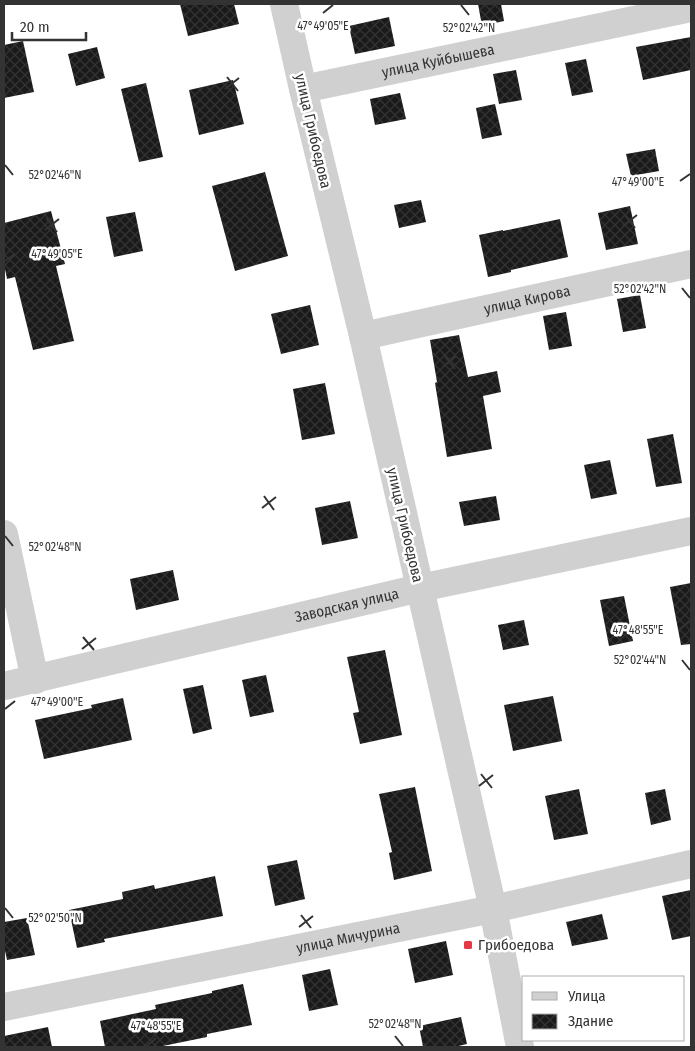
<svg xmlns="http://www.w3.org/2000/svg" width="695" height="1051" font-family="'Fira Sans Condensed',sans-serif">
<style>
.building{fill:url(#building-cross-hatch)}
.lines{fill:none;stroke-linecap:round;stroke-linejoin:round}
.minor{stroke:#d0d0d0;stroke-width:28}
.tertiary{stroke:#d0d0d0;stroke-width:28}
.ticks{fill:none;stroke:#333;stroke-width:2}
.poi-dot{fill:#e63946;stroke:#fff;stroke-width:2}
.labels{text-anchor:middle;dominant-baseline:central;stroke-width:5;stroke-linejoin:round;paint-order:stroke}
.street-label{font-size:15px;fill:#333;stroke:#fff}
.poi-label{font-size:15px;fill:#333;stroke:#fff;text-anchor:start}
.ticks-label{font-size:12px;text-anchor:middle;fill:#333;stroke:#fff;stroke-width:5;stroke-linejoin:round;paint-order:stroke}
</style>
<defs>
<pattern id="building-cross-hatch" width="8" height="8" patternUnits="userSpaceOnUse" patternTransform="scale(1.25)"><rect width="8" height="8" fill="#1a1a1a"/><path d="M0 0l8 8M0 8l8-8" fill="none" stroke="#333"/></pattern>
</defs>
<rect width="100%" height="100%" fill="#fff"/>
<g class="building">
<polygon points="180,4 234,4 239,24 188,36"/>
<polygon points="478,4 501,4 504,21 482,26"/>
<polygon points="389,17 395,46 355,54 349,26"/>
<polygon points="691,37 691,70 643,80 636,47"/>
<polygon points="23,41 34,92 4,98 4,45"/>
<polygon points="97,47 105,78 76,86 68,54"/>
<polygon points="586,59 593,92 572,96 565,63"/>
<polygon points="516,70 522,100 499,104 493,74"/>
<polygon points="233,80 244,124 199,135 189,90"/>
<polygon points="146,83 163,157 139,162 121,89"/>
<polygon points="400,93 406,119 375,125 370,99"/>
<polygon points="495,104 502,135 482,139 476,108"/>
<polygon points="655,149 659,171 631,176 626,154"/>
<polygon points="265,172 288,256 235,271 212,186"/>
<polygon points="421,200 426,222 399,228 394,205"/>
<polygon points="630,206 638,244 606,250 598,213"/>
<polygon points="51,211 65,264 56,266 74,341 33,350 15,277 7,279 4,264 4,223"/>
<polygon points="135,212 143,251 114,257 106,217"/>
<polygon points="560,219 568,257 511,270 511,272 488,277 479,235 503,230 503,231"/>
<polygon points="640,295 646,328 623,332 617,299"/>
<polygon points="310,305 319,345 281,354 271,314"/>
<polygon points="566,312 572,346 549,350 543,316"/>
<polygon points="459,335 468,377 497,371 501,392 483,396 492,449 447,457 435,383 437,382 430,340"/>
<polygon points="325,383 335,434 302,440 293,389"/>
<polygon points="673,434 682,483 656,487 647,439"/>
<polygon points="610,460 617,494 591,499 584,465"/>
<polygon points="496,496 500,520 464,526 459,502"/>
<polygon points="350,501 358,538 322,545 315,508"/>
<polygon points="173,570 179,600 136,610 130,579"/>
<polygon points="691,583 691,644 681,645 670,587"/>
<polygon points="624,596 633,641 609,646 600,600"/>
<polygon points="524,620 529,645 503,650 498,625"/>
<polygon points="385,650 402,735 360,744 353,713 359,712 347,657"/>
<polygon points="266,675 274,712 250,717 242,680"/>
<polygon points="203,685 212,729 193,734 183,689"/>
<polygon points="553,696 562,741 513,751 504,705"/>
<polygon points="123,698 132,740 44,759 35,720 92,708 91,705"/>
<polygon points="415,787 432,871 394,880 389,853 392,852 379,794"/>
<polygon points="579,789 588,834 554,840 545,796"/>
<polygon points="665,789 671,820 651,825 645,793"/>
<polygon points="297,860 305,899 275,906 267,866"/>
<polygon points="215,876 223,916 104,939 105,942 77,948 69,910 123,899 122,892 154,885 155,889"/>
<polygon points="691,890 691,936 672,940 662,896"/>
<polygon points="602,914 608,939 572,946 566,922"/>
<polygon points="27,918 35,955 7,960 4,946 4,922"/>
<polygon points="446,941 453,975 415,983 408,949"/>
<polygon points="330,969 338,1005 309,1011 302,975"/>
<polygon points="243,984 252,1025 207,1034 207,1037 158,1047 105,1047 100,1021 156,1009 155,1005 212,993 212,991"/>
<polygon points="461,1017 467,1044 454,1047 423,1047 419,1026"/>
<polygon points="48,1027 52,1047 4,1047 4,1036"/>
</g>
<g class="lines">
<g class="minor">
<path id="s1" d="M303 89 691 8"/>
<path id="s2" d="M363 336 691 264"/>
<polyline points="4,534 35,680"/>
<path id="s3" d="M4 686 420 588 363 336 303 89 284 4"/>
<path id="s4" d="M4 1007 493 909 691 864"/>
</g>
<polyline class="tertiary" points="520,1047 493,909 420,588 691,531"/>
</g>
<path class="ticks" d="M461 5 469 15M323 13 333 5M227 77 238 91M225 89 239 78M5 165 13 175M680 181 690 174M624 214 635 228M46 218 57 232M623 226 637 215M45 230 59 219M5 261 15 254M682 288 690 298M444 355 455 369M443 367 456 356M264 496 274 510M262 508 276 497M5 536 13 546M680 629 690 621M83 637 94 650M82 649 96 638M682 660 690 670M5 709 15 701M481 774 492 788M479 786 493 775M5 908 13 918M301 915 311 928M299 927 313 916M395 1036 403 1046M147 1046 156 1038"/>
<rect class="poi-dot" x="463" y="940" width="10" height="10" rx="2.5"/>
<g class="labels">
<g class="street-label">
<text stroke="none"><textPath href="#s1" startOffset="138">улица Куйбышева</textPath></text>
<text transform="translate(313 131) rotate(77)">улица Грибоедова</text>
<text stroke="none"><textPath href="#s2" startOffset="168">улица Кирова</textPath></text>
<text transform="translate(405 525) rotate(77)">улица Грибоедова</text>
<text stroke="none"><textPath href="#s3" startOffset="352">Заводская улица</textPath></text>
<text stroke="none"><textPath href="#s4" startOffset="351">улица Мичурина</textPath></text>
</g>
<g class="poi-label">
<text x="478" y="945">Грибоедова</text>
</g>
</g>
<g class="ticks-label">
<text x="323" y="30">47°49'05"E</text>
<text x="469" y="32">52°02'42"N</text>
<text x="55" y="179">52°02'46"N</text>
<text x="638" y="186">47°49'00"E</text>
<text x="57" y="258">47°49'05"E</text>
<text x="640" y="293">52°02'42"N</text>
<text x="55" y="551">52°02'48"N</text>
<text x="638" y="634">47°48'55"E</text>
<text x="640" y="664">52°02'44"N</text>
<text x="57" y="706">47°49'00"E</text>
<text x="55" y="922">52°02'50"N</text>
<text x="395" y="1028">52°02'48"N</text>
<text x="156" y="1030">47°48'55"E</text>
</g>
<rect width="695" height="1051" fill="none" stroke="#333333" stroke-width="10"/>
<rect x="522" y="976" width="162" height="65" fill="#ffffff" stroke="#adadad"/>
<rect x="532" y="992" width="25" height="8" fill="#d0d0d0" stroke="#adadad"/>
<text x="568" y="1001" font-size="15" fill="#333333">Улица</text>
<rect x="532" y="1014" width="25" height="15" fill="url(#building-cross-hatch)" stroke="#adadad"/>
<text x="568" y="1026" font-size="15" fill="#333333">Здание</text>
<path d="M12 32v8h74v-8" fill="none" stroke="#333333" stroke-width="2.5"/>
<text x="20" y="32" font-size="15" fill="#333333" stroke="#ffffff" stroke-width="4" paint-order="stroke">20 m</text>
</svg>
